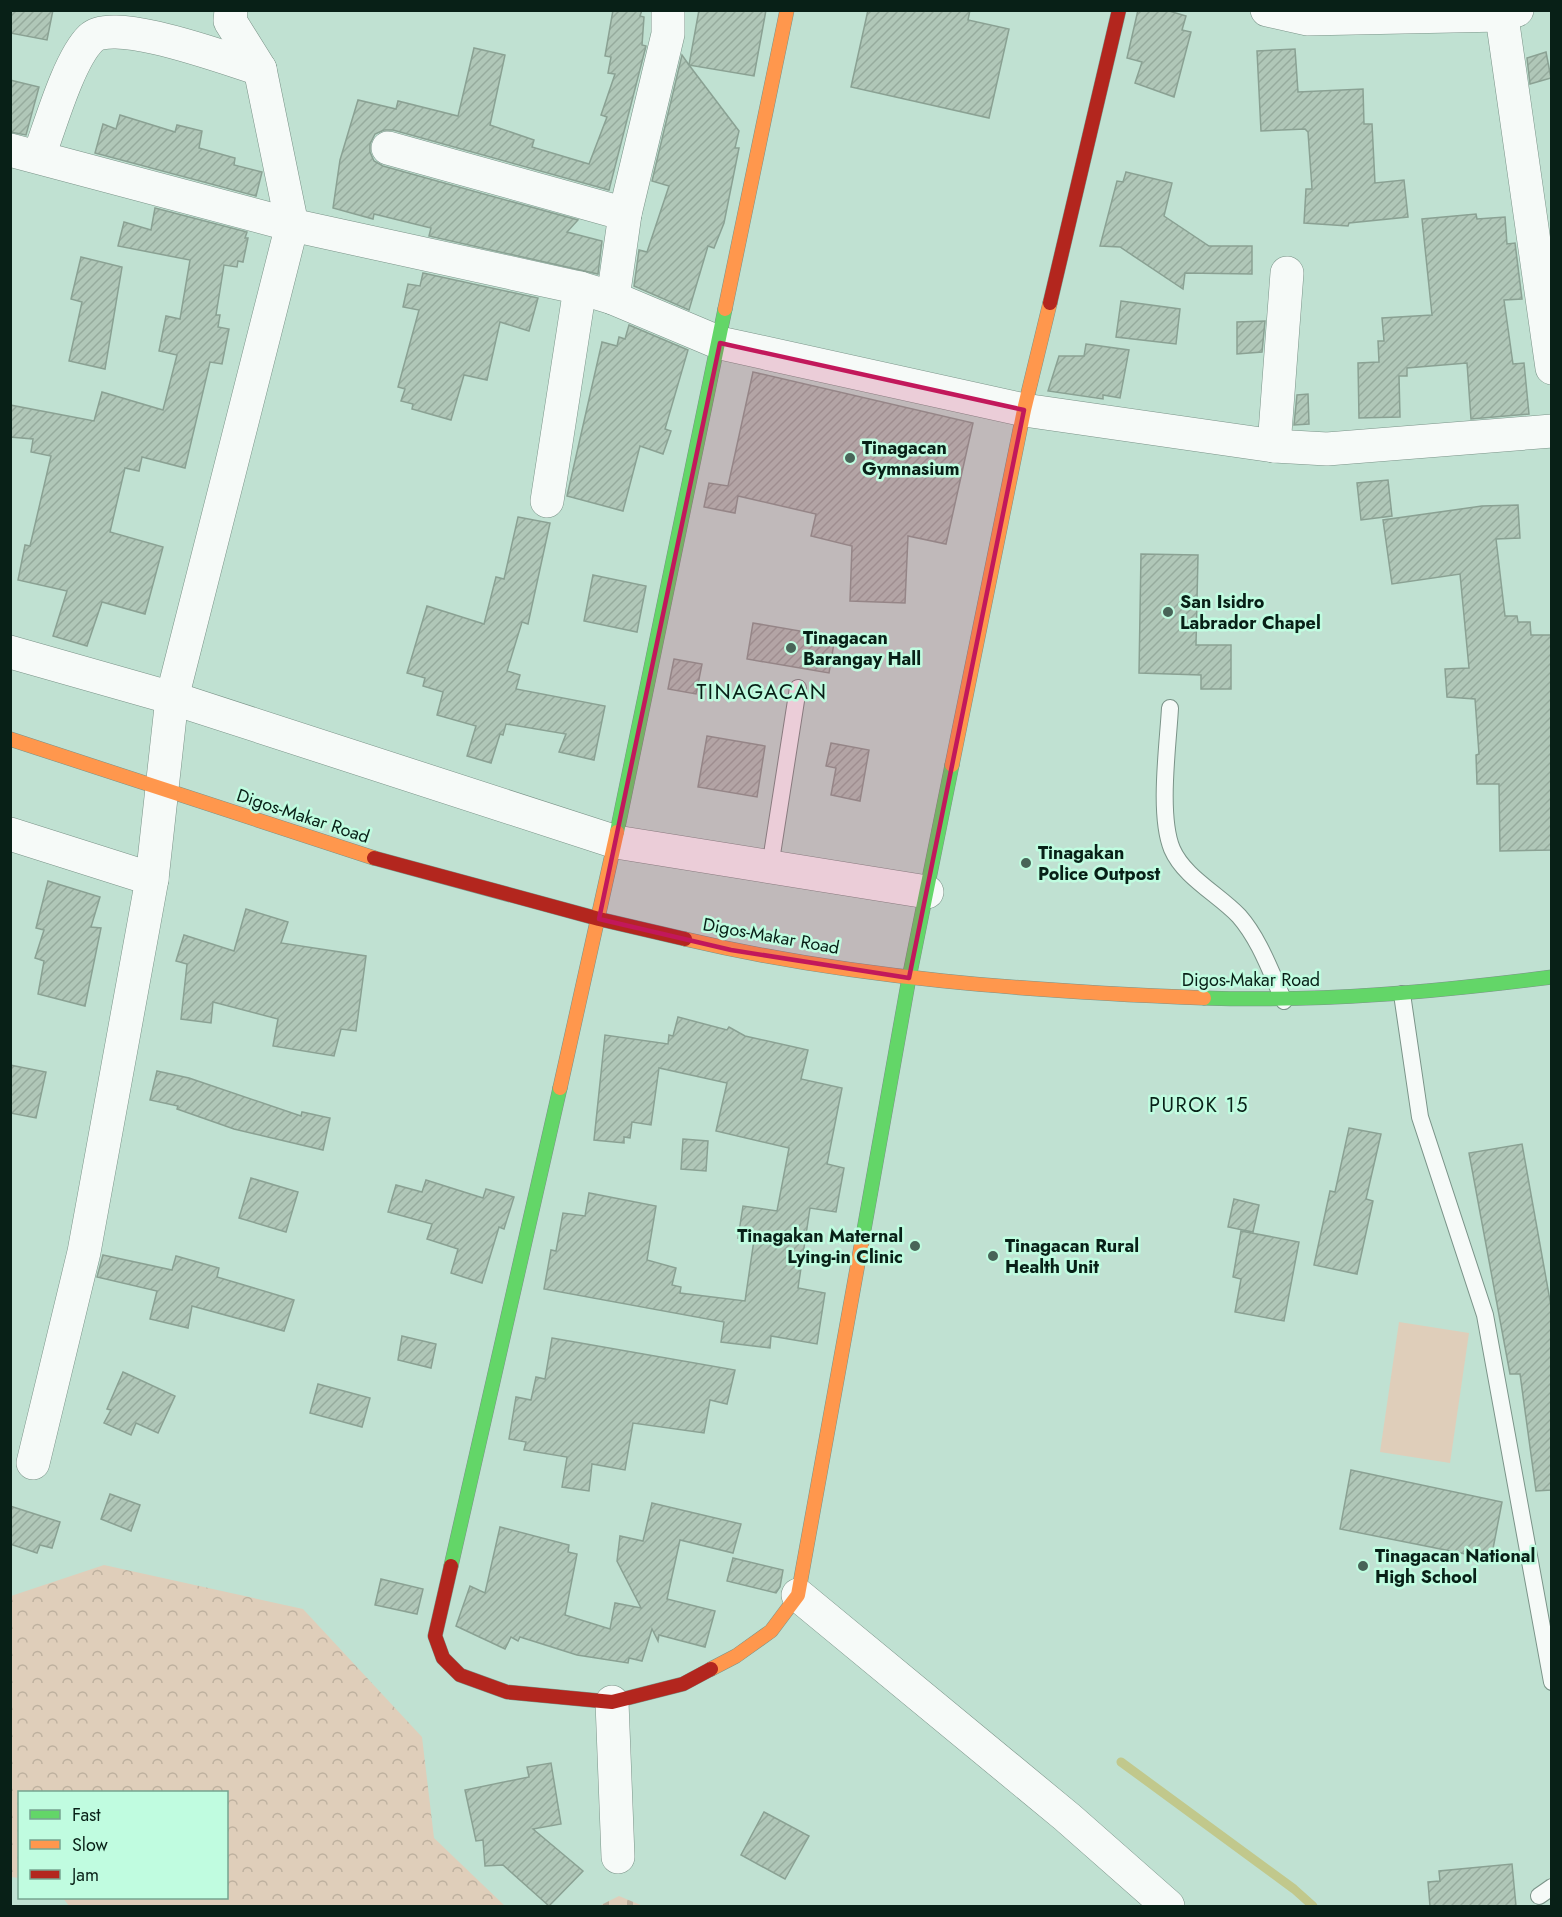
<svg xmlns="http://www.w3.org/2000/svg" width="1562" height="1917" font-family="Jost,sans-serif">
<style>
.forest{fill:url(#forest-crowns)}
.cemetery{fill:url(#cemetery-stones)}
.green{fill:#dfceba}
.lines{fill:none;stroke-linecap:round;stroke-linejoin:round}
.stream{stroke:#c1c88c;stroke-width:9}
.building{fill:url(#building-hatch);stroke:#8aa193;stroke-width:1.5}
.lane-casing{stroke:#7a9388;stroke-width:18}
.street-casing{stroke:#7a9388;stroke-width:34}
.fast-casing{stroke:#7a9388;stroke-width:15}
.slow-casing{stroke:#7a9388;stroke-width:15}
.jam-casing{stroke:#7a9388;stroke-width:15}
.lane{stroke:#f6faf8;stroke-width:16}
.street{stroke:#f6faf8;stroke-width:33}
.fast{stroke:#63d668;stroke-width:14}
.slow{stroke:#ff974d;stroke-width:14}
.jam{stroke:#b3261e;stroke-width:14}
.marked{fill:#c2185b;fill-opacity:0.2;stroke:#c2185b;stroke-width:4.5;stroke-linejoin:round}
.poi-dot{fill:#486458;stroke:#c0fce0;stroke-width:2}
.labels{text-anchor:middle;dominant-baseline:central;stroke-width:5;stroke-linejoin:round;paint-order:stroke}
.poi-label{font-size:18px;font-weight:bold;fill:#082017;stroke:#c0fce0;text-anchor:start}
.street-label{font-size:18px;fill:#082017;stroke:#c0fce0}
.neighbourhood-label{font-size:20px;letter-spacing:1.5px;fill:#082017;stroke:#c0fce0}
.quarter-label{font-size:21px;letter-spacing:1.5px;fill:#082017;stroke:#c0fce0}
</style>
<defs>
<pattern id="forest-crowns" width="20" height="18" patternUnits="userSpaceOnUse" patternTransform="scale(1.5)"><rect width="20" height="18" fill="#dfceba"/><path d="M2 6a3 3 0 1 1 6 0M12 15a3 3 0 1 1 6 0" fill="none" stroke="#beb19f"/></pattern>
<pattern id="cemetery-stones" width="16" height="16" patternUnits="userSpaceOnUse" patternTransform="scale(1.5)"><rect width="16" height="16" fill="#dfceba"/><path d="M2 7V4a2 2 0 0 1 4 0v3zM10 15v-3a2 2 0 0 1 4 0v3z" fill="#beb19f"/></pattern>
<pattern id="building-hatch" width="6" height="6" patternUnits="userSpaceOnUse" patternTransform="scale(1.5)"><rect width="6" height="6" fill="#b0c7b8"/><path d="M-1 1l2-2M0 6l6-6M5 7l2-2" fill="none" stroke="#96ab9d"/></pattern>
</defs>
<rect width="100%" height="100%" fill="#c0e1d2"/>
<polygon class="forest" points="104,1565 303,1609 422,1737 434,1838 505,1906 69,1906 63,1898 226,1898 226,1792 20,1792 19,1878 11,1877 11,1596"/>
<polygon class="cemetery" points="619,1896 643,1906 599,1906"/>
<polygon class="green" points="1399,1322 1469,1333 1450,1463 1380,1452"/>
<g class="lines">
<polyline class="stream" points="1121,1762 1294,1889 1313,1906"/>
</g>
<g class="building">
<polygon points="10,10 53,10 47,40 10,33"/>
<polygon points="613,10 642,10 640,16 644,17 642,45 646,46 609,190 393,130 384,130 375,134 370,144 370,152 374,161 383,166 578,220 567,232 602,241 598,274 429,236 431,228 374,214 373,219 333,208 340,160 358,100 396,109 398,101 458,116 474,48 505,55 490,125 534,140 532,147 589,164 607,117 601,115 615,74 608,73 611,57 605,56"/>
<polygon points="699,10 766,10 754,76 689,65 739,131 735,148 739,148 724,223 714,248 708,246 689,310 634,286 639,250 647,252 669,186 652,181 682,55 689,65"/>
<polygon points="868,10 970,10 968,20 1009,29 989,118 851,87"/>
<polygon points="1138,10 1166,10 1186,16 1182,30 1191,32 1174,97 1135,83 1142,62 1127,58"/>
<polygon points="1295,49 1298,92 1363,89 1364,124 1372,124 1375,183 1404,180 1408,217 1349,223 1348,226 1304,223 1306,189 1312,189 1308,132 1305,129 1261,131 1257,51"/>
<polygon points="1546,52 1551,78 1530,84 1527,58"/>
<polygon points="10,80 39,87 26,135 10,132"/>
<polygon points="120,115 175,132 177,125 202,131 199,148 235,158 234,165 262,172 256,196 95,153 103,124 116,129"/>
<polygon points="1126,172 1172,183 1164,216 1209,246 1252,246 1252,274 1185,273 1183,289 1120,247 1100,246 1117,181 1123,182"/>
<polygon points="155,208 247,232 245,238 248,238 243,262 238,261 237,267 224,265 216,315 220,315 218,327 229,329 222,364 210,362 185,468 142,457 139,471 125,468 110,532 163,547 145,614 102,602 87,646 53,636 67,591 18,580 25,545 30,546 51,456 31,452 33,439 10,437 10,405 94,421 102,392 163,410 177,355 159,351 166,316 180,319 190,260 118,246 124,222 151,230"/>
<polygon points="1476,214 1477,219 1505,217 1507,244 1515,243 1522,299 1504,300 1513,364 1524,363 1529,414 1471,419 1467,363 1407,368 1407,376 1399,376 1400,417 1359,418 1358,363 1379,362 1378,341 1384,341 1382,318 1432,315 1422,219"/>
<polygon points="81,257 122,267 105,369 69,361 82,302 71,299"/>
<polygon points="423,273 538,298 529,331 500,322 487,380 464,375 451,420 412,409 413,404 401,401 405,389 398,387 419,310 403,307 408,284 420,286"/>
<polygon points="1121,301 1180,309 1176,344 1116,337"/>
<polygon points="1265,321 1262,352 1237,354 1237,322"/>
<polygon points="629,325 688,350 665,429 671,431 663,454 640,446 623,511 567,496 602,342 617,346 619,337 625,339"/>
<polygon points="1086,344 1129,350 1120,398 1103,395 1103,399 1048,391 1059,356 1084,356"/>
<polygon points="753,372 973,423 946,544 908,536 905,603 850,601 852,546 811,536 816,514 738,496 735,513 704,507 709,483 728,486"/>
<polygon points="1308,394 1309,424 1294,425 1297,395"/>
<polygon points="1388,480 1392,516 1361,520 1357,483"/>
<polygon points="1518,505 1520,538 1496,539 1505,616 1517,616 1518,622 1530,622 1531,635 1551,635 1551,850 1500,851 1499,784 1477,784 1476,755 1479,754 1475,699 1447,697 1445,669 1469,668 1460,574 1392,584 1383,520 1482,506"/>
<polygon points="518,517 550,523 528,624 522,622 507,671 520,675 516,689 605,706 594,760 559,752 566,734 506,724 503,735 500,734 491,763 467,756 476,726 437,715 443,692 423,686 425,678 407,673 427,606 484,624 496,577 504,579"/>
<polygon points="1141,554 1198,555 1196,645 1231,645 1231,689 1201,689 1201,675 1139,673"/>
<polygon points="593,575 646,586 637,632 584,621"/>
<polygon points="753,623 835,637 829,673 747,659"/>
<polygon points="674,659 702,664 696,694 668,689"/>
<polygon points="707,736 765,746 757,797 698,787"/>
<polygon points="831,743 869,750 860,801 831,795 836,768 826,766"/>
<polygon points="48,881 100,897 91,927 101,928 85,1006 38,994 44,961 35,958 44,930 36,928"/>
<polygon points="246,909 288,922 281,943 366,956 356,1031 341,1029 334,1056 273,1046 278,1019 213,1002 211,1023 181,1019 187,964 176,961 184,935 234,951"/>
<polygon points="678,1017 727,1030 729,1027 745,1036 808,1050 801,1079 842,1088 827,1164 844,1168 836,1212 810,1208 798,1288 825,1293 817,1344 771,1336 770,1348 721,1342 724,1322 544,1289 551,1250 556,1251 563,1213 585,1216 589,1193 656,1206 647,1260 676,1268 672,1285 681,1287 680,1293 745,1301 754,1240 738,1238 743,1206 777,1211 789,1148 716,1131 727,1083 659,1068 651,1125 632,1122 630,1138 624,1137 624,1143 594,1140 605,1035 668,1044 669,1035 673,1036"/>
<polygon points="10,1065 46,1072 36,1118 10,1113"/>
<polygon points="157,1071 189,1078 301,1116 302,1112 330,1118 323,1150 234,1129 177,1109 178,1106 150,1100"/>
<polygon points="1349,1128 1381,1134 1366,1199 1373,1201 1357,1274 1314,1265 1330,1191 1335,1192"/>
<polygon points="683,1139 708,1141 706,1171 681,1169"/>
<polygon points="1522,1144 1551,1306 1551,1490 1536,1491 1520,1374 1510,1374 1469,1153"/>
<polygon points="251,1178 298,1192 286,1232 239,1218"/>
<polygon points="426,1180 483,1198 486,1189 514,1197 504,1229 499,1227 482,1283 451,1273 458,1249 427,1239 432,1224 388,1212 396,1185 422,1192"/>
<polygon points="1234,1199 1259,1205 1253,1232 1228,1227"/>
<polygon points="1241,1231 1299,1242 1284,1321 1235,1312 1241,1279 1233,1277"/>
<polygon points="103,1255 172,1270 176,1256 219,1268 217,1277 294,1300 284,1331 192,1306 188,1328 150,1319 157,1291 97,1277"/>
<polygon points="402,1336 436,1344 431,1368 398,1360"/>
<polygon points="552,1338 735,1370 727,1404 710,1400 704,1433 633,1423 625,1470 592,1464 589,1491 562,1487 567,1457 524,1450 526,1442 509,1439 516,1397 531,1400 536,1377 545,1379"/>
<polygon points="123,1372 175,1396 158,1433 136,1423 131,1435 104,1423 111,1410 107,1409"/>
<polygon points="318,1384 370,1398 362,1427 310,1413"/>
<polygon points="1351,1470 1502,1502 1491,1559 1340,1529"/>
<polygon points="110,1494 140,1505 131,1531 101,1519"/>
<polygon points="652,1503 741,1524 733,1553 680,1540 667,1599 715,1611 705,1647 659,1635 658,1641 652,1629 642,1661 629,1658 628,1663 577,1655 520,1637 518,1641 511,1637 505,1649 456,1626 470,1586 485,1593 500,1527 569,1545 568,1552 577,1554 565,1615 610,1629 615,1603 641,1608 617,1561 620,1536 643,1541"/>
<polygon points="10,1506 60,1522 52,1548 40,1545 37,1553 10,1544"/>
<polygon points="733,1558 783,1570 780,1587 776,1593 727,1581"/>
<polygon points="381,1579 423,1589 417,1614 375,1605"/>
<polygon points="551,1763 561,1824 533,1829 583,1871 549,1906 503,1865 485,1866 483,1840 476,1841 465,1790 529,1777 527,1767"/>
<polygon points="764,1812 809,1836 785,1879 741,1855"/>
<polygon points="1512,1864 1516,1906 1430,1906 1428,1882 1440,1881 1439,1871"/>
</g>
<g class="lines">
<defs>
<g id="lane">
<path d="M1170 708C1168 745 1158 815 1172 849 1184 877 1218 894 1239 916 1260 940 1271 973 1284 1001"/>
<polyline points="770,867 798,688"/>
<polyline points="1402,994 1420,1117 1485,1315 1552,1682"/>
<polyline points="1539,1896 1552,1887"/>
</g>
<g id="street">
<polyline points="1267,10 1307,19 1502,15 1517,10"/>
<polyline points="1501,10 1552,368"/>
<polyline points="388,148 625,214"/>
<polyline points="10,150 292,225 580,288 613,298 720,343 1024,410 1274,446 1327,449 1552,431"/>
<path d="M39 156C50 126 69 59 91 38 113 16 230 60 260 69"/>
<polyline points="613,298 625,214 668,34 668,10"/>
<polyline points="1274,446 1287,273"/>
<polyline points="547,501 580,288"/>
<polyline points="10,652 172,698 616,842 927,892"/>
<polyline points="10,834 152,879"/>
<polyline points="33,1463 84,1252 152,879 172,698 292,225 260,69 230,21 231,10"/>
<polyline points="798,1595 1067,1817 1168,1906"/>
<polyline points="612,1702 618,1857"/>
</g>
<g id="fast">
<polyline points="617,832 725,309"/>
<path d="M1204 998C1323 1002 1434 992 1552 977"/>
<polyline points="862,1241 909,978 952,765"/>
<polyline points="451,1566 560,1088"/>
</g>
<g id="slow">
<polyline points="725,309 787,10"/>
<polyline points="10,739 374,858"/>
<polyline points="952,765 1024,410 1050,303"/>
<path d="M685 939C855 979 1030 991 1204 998"/>
<polyline points="560,1088 617,832"/>
<polyline points="711,1669 736,1656 771,1631 798,1595 862,1241"/>
</g>
<g id="jam">
<polyline points="1050,303 1119,10"/>
<polyline points="374,858 599,919 685,939"/>
<polyline points="451,1566 435,1636 443,1658 460,1675 507,1692 612,1702 683,1684 711,1669"/>
</g>
</defs>
<use href="#lane" class="lane-casing"/>
<use href="#street" class="street-casing"/>
<use href="#fast" class="fast-casing"/>
<use href="#slow" class="slow-casing"/>
<use href="#jam" class="jam-casing"/>
<use href="#lane" class="lane"/>
<use href="#street" class="street"/>
<use href="#fast" class="fast"/>
<use href="#slow" class="slow"/>
<use href="#jam" class="jam"/>
</g>
<path class="marked" d="M720 343 1024 410 909 978 731 950 599 919Z"/>
<g class="poi-dot">
<circle cx="850" cy="458" r="6"/>
<circle cx="1168" cy="612" r="6"/>
<circle cx="791" cy="648" r="6"/>
<circle cx="1026" cy="863" r="6"/>
<circle cx="915" cy="1246" r="6"/>
<circle cx="993" cy="1256" r="6"/>
<circle cx="1363" cy="1566" r="6"/>
</g>
<g class="labels">
<g class="poi-label">
<text x="862" y="448">Tinagacan<tspan x="862" dy="21">Gymnasium</tspan></text>
<text x="1180" y="602">San Isidro<tspan x="1180" dy="21">Labrador Chapel</tspan></text>
<text x="803" y="638">Tinagacan<tspan x="803" dy="21">Barangay Hall</tspan></text>
<text x="1038" y="853">Tinagakan<tspan x="1038" dy="21">Police Outpost</tspan></text>
<text x="903" y="1236" text-anchor="end">Tinagakan Maternal<tspan x="903" dy="21">Lying-in Clinic</tspan></text>
<text x="1005" y="1246">Tinagacan Rural<tspan x="1005" dy="21">Health Unit</tspan></text>
<text x="1375" y="1556">Tinagacan National<tspan x="1375" dy="21">High School</tspan></text>
</g>
<g class="street-label">
<text transform="translate(303 816) rotate(18)">Digos-Makar Road</text>
<text transform="translate(771 936) rotate(10)">Digos-Makar Road</text>
<text x="1251" y="980">Digos-Makar Road</text>
</g>
<g class="neighbourhood-label">
<text x="1199" y="1105">PUROK 15</text>
</g>
<g class="quarter-label">
<text x="762" y="692">TINAGACAN</text>
</g>
</g>
<rect width="1562" height="1917" fill="none" stroke="#082017" stroke-width="24"/>
<rect x="18" y="1791" width="210" height="108" fill="#c0fce0" stroke="#76a490" stroke-width="1.5"/>
<rect x="30" y="1810" width="30" height="9" fill="#63d668" stroke="#76a490" stroke-width="1.5"/>
<text x="72" y="1821" font-size="18" fill="#082017">Fast</text>
<rect x="30" y="1840" width="30" height="9" fill="#ff974d" stroke="#76a490" stroke-width="1.5"/>
<text x="72" y="1851" font-size="18" fill="#082017">Slow</text>
<rect x="30" y="1870" width="30" height="9" fill="#b3261e" stroke="#76a490" stroke-width="1.5"/>
<text x="72" y="1881" font-size="18" fill="#082017">Jam</text>
</svg>
